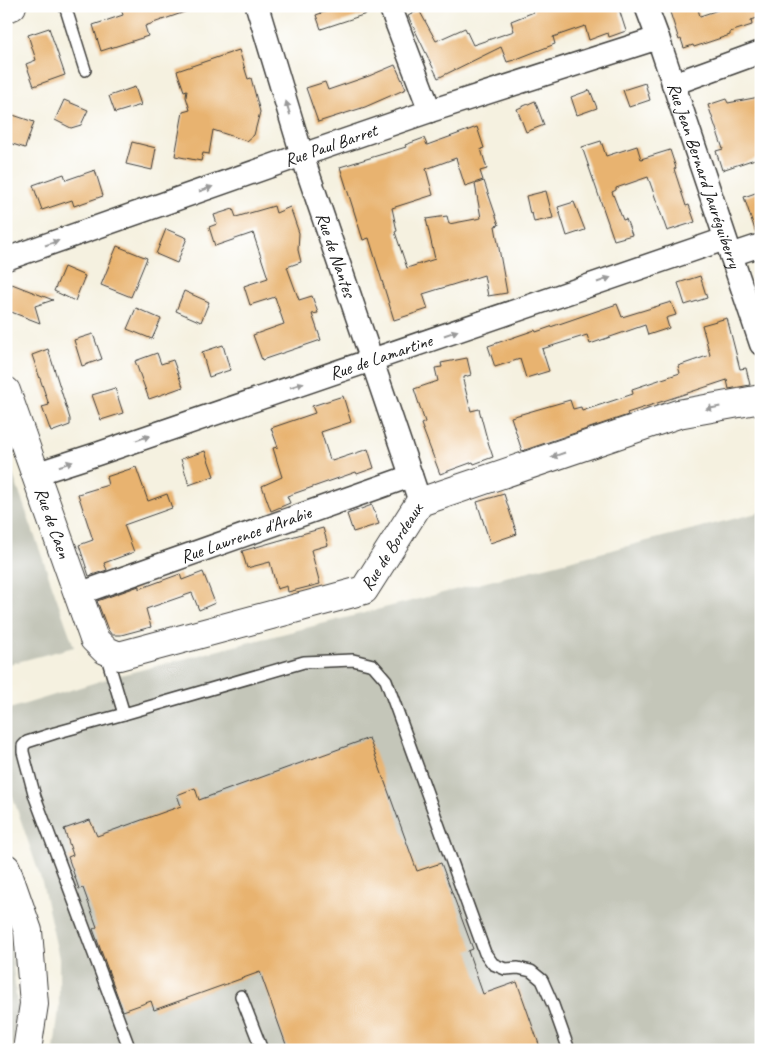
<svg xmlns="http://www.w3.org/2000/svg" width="767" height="1056" font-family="Caveat,sans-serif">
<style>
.industrial{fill:#c4c6b9}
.building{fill:#e8b36f}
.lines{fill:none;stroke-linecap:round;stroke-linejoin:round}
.service-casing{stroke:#3d3c39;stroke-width:14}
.minor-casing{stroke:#3d3c39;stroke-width:25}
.tertiary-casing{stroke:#3d3c39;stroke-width:30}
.secondary-casing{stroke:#3d3c39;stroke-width:30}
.service{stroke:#fff;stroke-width:11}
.minor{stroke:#fff;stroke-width:22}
.tertiary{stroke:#fff;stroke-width:28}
.secondary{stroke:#fff;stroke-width:28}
.oneway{fill:#999}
.labels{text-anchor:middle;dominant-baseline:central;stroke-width:5;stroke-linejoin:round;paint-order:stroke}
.street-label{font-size:18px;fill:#1c1c1c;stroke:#fff}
</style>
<rect width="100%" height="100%" fill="#fff"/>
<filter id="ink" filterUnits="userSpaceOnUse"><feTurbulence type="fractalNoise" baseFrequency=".02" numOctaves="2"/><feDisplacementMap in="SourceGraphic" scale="10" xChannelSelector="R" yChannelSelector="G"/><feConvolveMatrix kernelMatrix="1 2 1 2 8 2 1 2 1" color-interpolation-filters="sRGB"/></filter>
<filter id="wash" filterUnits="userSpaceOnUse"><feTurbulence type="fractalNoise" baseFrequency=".0096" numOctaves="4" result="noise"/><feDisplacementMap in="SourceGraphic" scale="20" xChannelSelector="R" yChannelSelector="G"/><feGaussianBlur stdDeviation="1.12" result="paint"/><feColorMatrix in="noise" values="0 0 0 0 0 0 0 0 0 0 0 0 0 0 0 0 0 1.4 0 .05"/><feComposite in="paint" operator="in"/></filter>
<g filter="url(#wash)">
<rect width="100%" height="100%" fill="#f5f1e0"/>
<g class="industrial">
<polygon points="6,455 74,647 6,665"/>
<polygon points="761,512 761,1050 54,1050 59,1008 59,958 42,882 6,777 6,710 113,677"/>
<polygon points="6,925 11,945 17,1007 13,1050 6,1050"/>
</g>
<g id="blocks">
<g class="building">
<polygon points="120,6 193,6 193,9 145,26 148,36 101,51 93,25 123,15"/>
<polygon points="341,6 377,6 378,10 321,29 316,15"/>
<polygon points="533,6 618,6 626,31 609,37 608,33 589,40 585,26 553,37 555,44 514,60 507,62 501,47 438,78 408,16 419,10 436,41 465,28 473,45 514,31 511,21 534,12"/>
<polygon points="668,6 697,6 700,16 730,6 761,6 761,17 751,20 752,25 730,32 730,35 694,47 693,45 684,48 681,39 679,40"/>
<polygon points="49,28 65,75 34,86 26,64 36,60 28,35"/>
<polygon points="239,50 248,79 251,78 260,112 254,135 247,141 213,130 209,154 203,153 201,161 175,156 183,112 190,110 186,97 187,90 184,91 177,71"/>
<polygon points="395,65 406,89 365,107 318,122 306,88 325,82 328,90 369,76"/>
<polygon points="645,83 650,100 629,107 623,90"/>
<polygon points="135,87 141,105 115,113 109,96"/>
<polygon points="590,90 597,108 577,115 571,97"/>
<polygon points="759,97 761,106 761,157 722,170 716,151 723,149 708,105 726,99 728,103"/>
<polygon points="64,100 88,110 81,125 71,128 55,120"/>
<polygon points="535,101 544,125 526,132 517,109"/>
<polygon points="13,115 34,122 25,148 6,142 6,134"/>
<polygon points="477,127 484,148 481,149 487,169 480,171 483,180 465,186 456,158 426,169 433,195 392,208 397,231 395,232 407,268 435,259 426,219 447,216 449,224 481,218 475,184 484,181 499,225 495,226 507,293 488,296 484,275 423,294 428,309 394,320 369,238 363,240 340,167 406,147 405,145 424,138 427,145"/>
<polygon points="601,141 606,156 637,146 641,159 670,150 676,168 674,169 686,206 689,205 695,222 667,231 648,177 616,188 616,190 612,192 623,220 626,219 632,235 614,240 582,147"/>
<polygon points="132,142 156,148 152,170 126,164"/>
<polygon points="95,170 103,196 74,206 72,200 42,210 33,185 64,174 66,180"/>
<polygon points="546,191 553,218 534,222 532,213 530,214 526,196"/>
<polygon points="761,191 761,232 756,233 744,197"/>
<polygon points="574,202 585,230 567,236 558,207"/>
<polygon points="274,206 276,213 290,207 299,233 298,250 301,262 287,267 299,300 312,296 318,313 312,314 321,340 262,360 253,335 284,324 275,297 250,305 244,286 268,278 253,233 215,246 209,227 217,224 214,215 233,209 236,217"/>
<polygon points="166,229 187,238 177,263 156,254"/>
<polygon points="117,246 147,258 131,297 101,285"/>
<polygon points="64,267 85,276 75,301 54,291"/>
<polygon points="700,276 707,298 685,305 678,283"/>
<polygon points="12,284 53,300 35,306 40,323 6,310 6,298"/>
<polygon points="184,291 209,302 201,322 176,311"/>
<polygon points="671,302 676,315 666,318 669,328 648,335 645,325 590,344 587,335 542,349 549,371 526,378 520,359 495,367 488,346 535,330 536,332 617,304 622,317"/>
<polygon points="136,308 161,319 152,339 127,329"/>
<polygon points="727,318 740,369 746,368 750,385 729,389 727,380 627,413 628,415 522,451 511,417 570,400 573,409 581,407 582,411 633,394 632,389 680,373 678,366 710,355 702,325"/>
<polygon points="93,334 102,359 82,366 74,340"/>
<polygon points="223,345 230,370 209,377 202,352"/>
<polygon points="48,349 70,419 70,425 51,432 42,407 49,405 32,355"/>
<polygon points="157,353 161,364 173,360 183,387 149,399 135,361"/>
<polygon points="467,358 471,375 464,377 464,379 463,380 471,411 479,409 487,439 493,457 474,464 473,462 440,474 421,424 425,422 414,389 438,381 435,368 442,367 441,363"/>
<polygon points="115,388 123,413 101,420 92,395"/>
<polygon points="343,396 351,422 321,432 330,460 332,459 332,461 368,449 374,468 357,474 356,472 287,496 290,503 271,511 262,486 282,477 273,448 278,447 271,428 315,413 312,406"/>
<polygon points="205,451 214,476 189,485 181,459"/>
<polygon points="136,467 148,501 167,494 172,508 124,525 134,552 104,563 107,570 89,576 79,545 93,540 78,494 108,485 106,477"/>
<polygon points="504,494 517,534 490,543 477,502"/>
<polygon points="372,505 379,524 353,532 347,514"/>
<polygon points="323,528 328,545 311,550 320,584 288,592 287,586 277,589 270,562 247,568 242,551"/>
<polygon points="203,572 215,603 199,610 192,593 146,609 151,627 121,635 112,635 108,630 97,601 139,586 139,589 180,574 182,580"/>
<polygon points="369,738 417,871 441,863 473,949 468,951 483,994 517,982 541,1050 288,1050 260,972 154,1010 151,1001 123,1011 93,929 97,927 83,888 79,889 68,857 73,855 64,829 90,820 97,836 181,806 177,795 195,788 199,800"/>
</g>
</g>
</g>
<g filter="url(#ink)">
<use href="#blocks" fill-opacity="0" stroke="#3d3c39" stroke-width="1"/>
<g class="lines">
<defs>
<g id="service">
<polyline points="65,6 85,70"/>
<polyline points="106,654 124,714"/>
<polyline points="241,996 262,1050"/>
<polyline points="130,1050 35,797 23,752 23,746 27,742 55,733 124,714 304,662 353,660 373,665 386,680 485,953 493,964 505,969 518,968 531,971 542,980 553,1005 569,1050"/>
</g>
<g id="minor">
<path id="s1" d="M257 6 302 155 420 502"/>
<polyline points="390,6 430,111"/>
<path id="s2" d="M646 6 658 38 761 344"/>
<polyline points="673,84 761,52"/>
<polyline points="731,255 761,245"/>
<path id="s3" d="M6 259 302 155 430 111 658 38"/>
<path id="s4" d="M35 474 97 454 725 239"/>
<path id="s5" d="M78 594 411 476"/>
</g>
<g id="tertiary">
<polyline points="6,8 12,6"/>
<path id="s6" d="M6 391 94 639 105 650 119 656 364 590 420 502 678 414 761 399"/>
</g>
<polyline id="secondary" points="6,868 28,931 34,1004 27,1050"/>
</defs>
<use href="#service" class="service-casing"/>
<use href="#minor" class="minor-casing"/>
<use href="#tertiary" class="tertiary-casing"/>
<use href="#secondary" class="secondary-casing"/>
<use href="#service" class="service"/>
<use href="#minor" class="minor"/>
<use href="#tertiary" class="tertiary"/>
<use href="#secondary" class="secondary"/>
</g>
<defs><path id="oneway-solid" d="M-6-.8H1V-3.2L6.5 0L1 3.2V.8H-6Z" transform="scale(1.25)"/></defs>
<g class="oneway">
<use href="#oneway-solid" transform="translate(288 108) rotate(-107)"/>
<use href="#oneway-solid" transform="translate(206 189) rotate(-19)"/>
<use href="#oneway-solid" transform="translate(52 243) rotate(-19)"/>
<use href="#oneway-solid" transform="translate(604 280) rotate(-19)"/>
<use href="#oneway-solid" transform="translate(451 333) rotate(-19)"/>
<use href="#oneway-solid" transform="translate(297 385) rotate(-19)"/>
<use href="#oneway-solid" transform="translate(713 408) rotate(169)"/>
<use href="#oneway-solid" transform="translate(143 438) rotate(-19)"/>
<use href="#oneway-solid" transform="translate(558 455) rotate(161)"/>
<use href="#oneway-solid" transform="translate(66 464) rotate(-18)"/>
</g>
</g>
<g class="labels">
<g class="street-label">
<text stroke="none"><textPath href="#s3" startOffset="344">Rue Paul Barret</textPath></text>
<text stroke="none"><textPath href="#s2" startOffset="179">Rue Jean Bernard Jauréguiberry</textPath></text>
<text stroke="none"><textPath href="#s1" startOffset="261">Rue de Nantes</textPath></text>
<text stroke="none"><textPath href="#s4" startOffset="365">Rue de Lamartine</textPath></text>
<text stroke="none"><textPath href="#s6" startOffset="140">Rue de Caen</textPath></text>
<text stroke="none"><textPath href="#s5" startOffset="178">Rue Lawrence d'Arabie</textPath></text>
<text stroke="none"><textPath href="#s6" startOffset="599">Rue de Bordeaux</textPath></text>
</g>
</g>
<rect width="767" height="1056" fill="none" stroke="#fff" stroke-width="25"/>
</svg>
